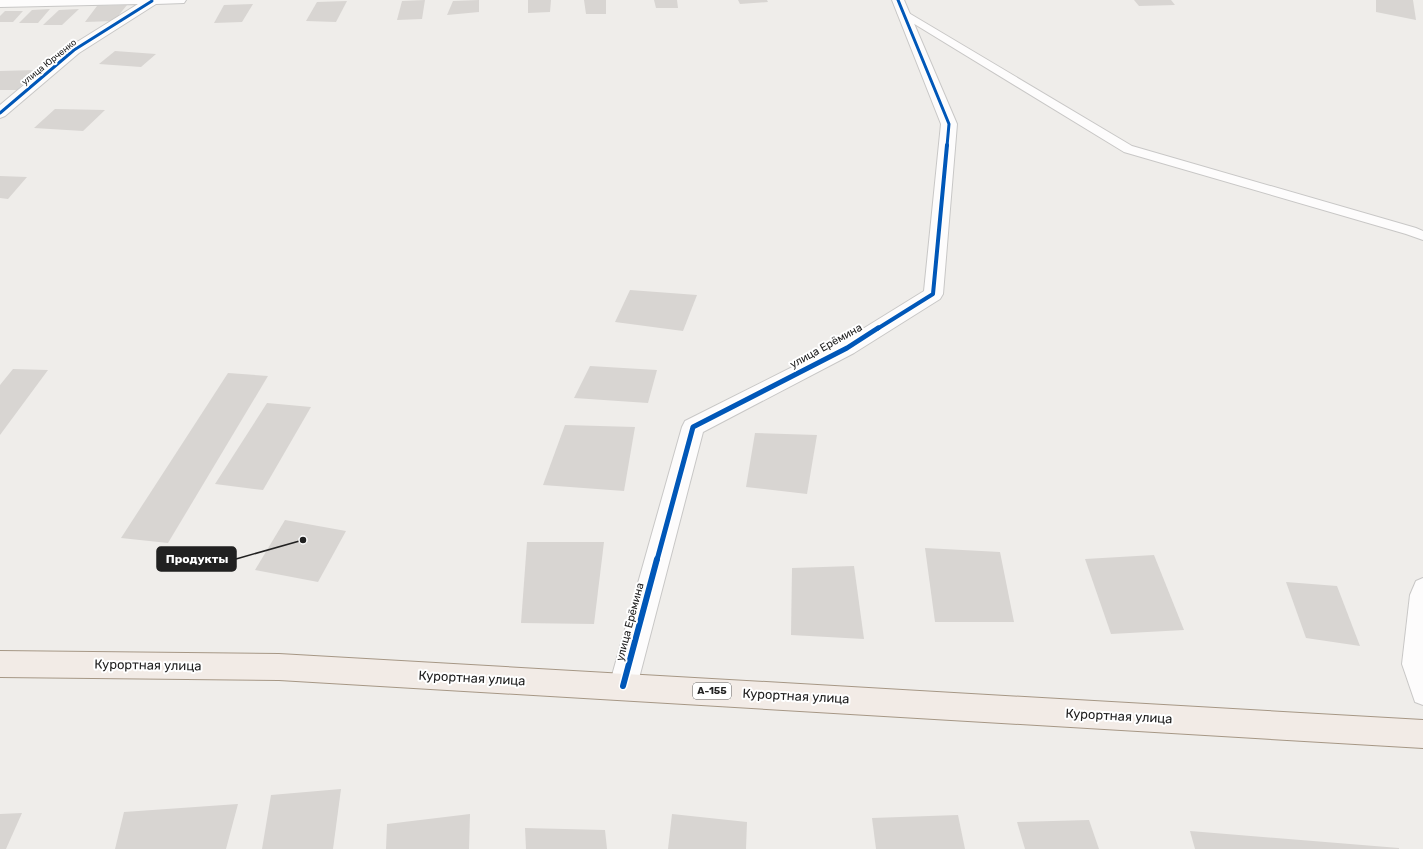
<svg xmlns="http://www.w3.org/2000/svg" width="1423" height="849" font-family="Rubik,sans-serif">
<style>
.building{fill:#d8d5d2}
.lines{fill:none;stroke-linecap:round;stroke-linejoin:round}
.lane-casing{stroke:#c8c7c6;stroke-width:2}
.street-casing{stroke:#c8c7c6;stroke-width:2}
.primary-casing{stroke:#a69785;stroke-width:2}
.lane{fill:#fdfcfc;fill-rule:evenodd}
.street{fill:#fdfcfc;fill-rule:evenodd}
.primary{fill:#f2ebe6;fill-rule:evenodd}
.cycleway-far3-casing{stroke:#fff;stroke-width:4.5}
.cycleway-far2-casing{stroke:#fff;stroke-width:6}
.cycleway-far1-casing{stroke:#fff;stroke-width:8}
.cycleway-casing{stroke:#fff;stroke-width:9}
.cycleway-far3{stroke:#0057b8;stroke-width:3}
.cycleway-far2{stroke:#0057b8;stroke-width:4}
.cycleway-far1{stroke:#0057b8;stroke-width:5}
.cycleway{stroke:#0057b8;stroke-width:6}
.labels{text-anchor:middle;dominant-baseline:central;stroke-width:4;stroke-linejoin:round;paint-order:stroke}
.far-street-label{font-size:9px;fill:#212121;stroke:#fff}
.shield{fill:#fff;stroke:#646464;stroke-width:1}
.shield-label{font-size:10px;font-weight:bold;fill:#212121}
.street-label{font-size:11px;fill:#212121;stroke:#fff}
.near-street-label{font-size:13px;fill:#212121;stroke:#fff}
.leader{fill:none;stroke:#212121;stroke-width:1.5}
.callout-dot{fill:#212121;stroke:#fff;stroke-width:1.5}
.callout{fill:#212121;stroke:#212121;stroke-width:1.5}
.callout-label{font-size:12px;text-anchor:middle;font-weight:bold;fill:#fff}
</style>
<rect width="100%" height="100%" fill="#efedea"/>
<g class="building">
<polygon points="425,0 422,19 397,20 402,1"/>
<polygon points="479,0 479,12 447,15 453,1"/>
<polygon points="528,0 551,0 550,12 528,13"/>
<polygon points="584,0 606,0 606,14 586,14"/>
<polygon points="654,0 677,0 678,8 656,8"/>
<polygon points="738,0 767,0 768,2 740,4"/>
<polygon points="1134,0 1171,0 1175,5 1139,6"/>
<polygon points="1376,0 1413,0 1416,20 1376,12"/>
<polygon points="347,1 336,22 306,21 317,2"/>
<polygon points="253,4 242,22 214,23 224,5"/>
<polygon points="127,5 114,21 85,22 97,6"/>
<polygon points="50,9 38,23 19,23 32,10"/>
<polygon points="79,9 62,25 43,25 59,10"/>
<polygon points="5,11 23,11 13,22 0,22 0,16"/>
<polygon points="115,51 156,54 141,67 99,64"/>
<polygon points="36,70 17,90 0,90 0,71"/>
<polygon points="55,109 105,110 83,131 34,128"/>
<polygon points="0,176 27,177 8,199 0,198"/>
<polygon points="630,290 697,295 683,331 615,322"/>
<polygon points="590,366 657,370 648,403 574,398"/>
<polygon points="13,369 48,370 0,435 0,385"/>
<polygon points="228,373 268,376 168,543 121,538"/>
<polygon points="267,403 311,407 263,490 215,484"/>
<polygon points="565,425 635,427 624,491 543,485"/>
<polygon points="755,433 817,435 807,494 746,487"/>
<polygon points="285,520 346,531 318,582 255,570"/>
<polygon points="527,542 604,542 594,624 521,623"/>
<polygon points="925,548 1000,552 1014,622 935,622"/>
<polygon points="1154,555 1184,630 1111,634 1085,559"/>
<polygon points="854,566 864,639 791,635 792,568"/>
<polygon points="1286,582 1337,586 1360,646 1306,638"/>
<polygon points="341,789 333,849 262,849 271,795"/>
<polygon points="238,804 226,849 115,849 124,812"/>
<polygon points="22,813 6,849 0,849 0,814"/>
<polygon points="470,814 469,849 386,849 387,824"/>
<polygon points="672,814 747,822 746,849 668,849"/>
<polygon points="958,815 965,849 876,849 872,818"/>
<polygon points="1089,820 1099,849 1025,849 1017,822"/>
<polygon points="525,828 605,830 607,849 526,849"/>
<polygon points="1190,831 1399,848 1399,849 1195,849"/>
</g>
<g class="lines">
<defs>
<g id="lane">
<polygon points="902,9 1132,146 1416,228 1423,231 1423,240 1406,234 1124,152 898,14 897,12"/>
<polygon points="1423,578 1423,705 1415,702 1402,664 1410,595 1416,581"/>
</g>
<g id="street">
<polygon points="0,0 186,0 184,3 156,4 79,53 5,116 0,118 0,105 69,47 138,4 0,7"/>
<polygon points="892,0 904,0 957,124 943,294 940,299 854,353 703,432 637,686 633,696 623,700 613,696 609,686 682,427 685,421 840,343 924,291 941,124"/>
</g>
<polygon id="primary" points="0,651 279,654 1423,720 1423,748 279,680 0,677"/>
</defs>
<use href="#lane" class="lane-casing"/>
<use href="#street" class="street-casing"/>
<use href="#primary" class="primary-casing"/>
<use href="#lane" class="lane"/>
<use href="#street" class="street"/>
<use href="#primary" class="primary"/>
<defs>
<g id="cycleway-far3">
<polyline points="898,0 949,124 947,146"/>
<polyline points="0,113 74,50 152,1"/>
</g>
<polyline id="cycleway-far2" points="877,329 933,294 947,145"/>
<polyline id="cycleway-far1" points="657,560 693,427 847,348 878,328"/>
<polyline id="cycleway" points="623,686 657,559"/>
</defs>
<use href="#cycleway-far3" class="cycleway-far3-casing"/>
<use href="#cycleway-far2" class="cycleway-far2-casing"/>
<use href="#cycleway-far1" class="cycleway-far1-casing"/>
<use href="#cycleway" class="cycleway-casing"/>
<use href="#cycleway-far3" class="cycleway-far3"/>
<use href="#cycleway-far2" class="cycleway-far2"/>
<use href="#cycleway-far1" class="cycleway-far1"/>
<use href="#cycleway" class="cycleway"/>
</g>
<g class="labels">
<g class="far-street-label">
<text transform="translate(49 62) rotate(-39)">улица Юрченко</text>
</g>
<rect class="shield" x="693" y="683" width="38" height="16" rx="3"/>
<g class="shield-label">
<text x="712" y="691">А-155</text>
</g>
<g class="street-label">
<text transform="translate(826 346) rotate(-29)">улица Ерёмина</text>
<text transform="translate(630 622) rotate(-75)">улица Ерёмина</text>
</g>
<g class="near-street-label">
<text transform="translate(148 665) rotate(1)">Курортная улица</text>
<text transform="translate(472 678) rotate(3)">Курортная улица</text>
<text transform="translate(796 696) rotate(3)">Курортная улица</text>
<text transform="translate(1119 716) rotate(3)">Курортная улица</text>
</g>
</g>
<path class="leader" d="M303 540L236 559"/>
<circle class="callout-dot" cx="303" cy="540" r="4"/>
<rect class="callout" x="157" y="547" width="79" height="24" rx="4"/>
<g class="callout-label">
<text x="197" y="563">Продукты</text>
</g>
</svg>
